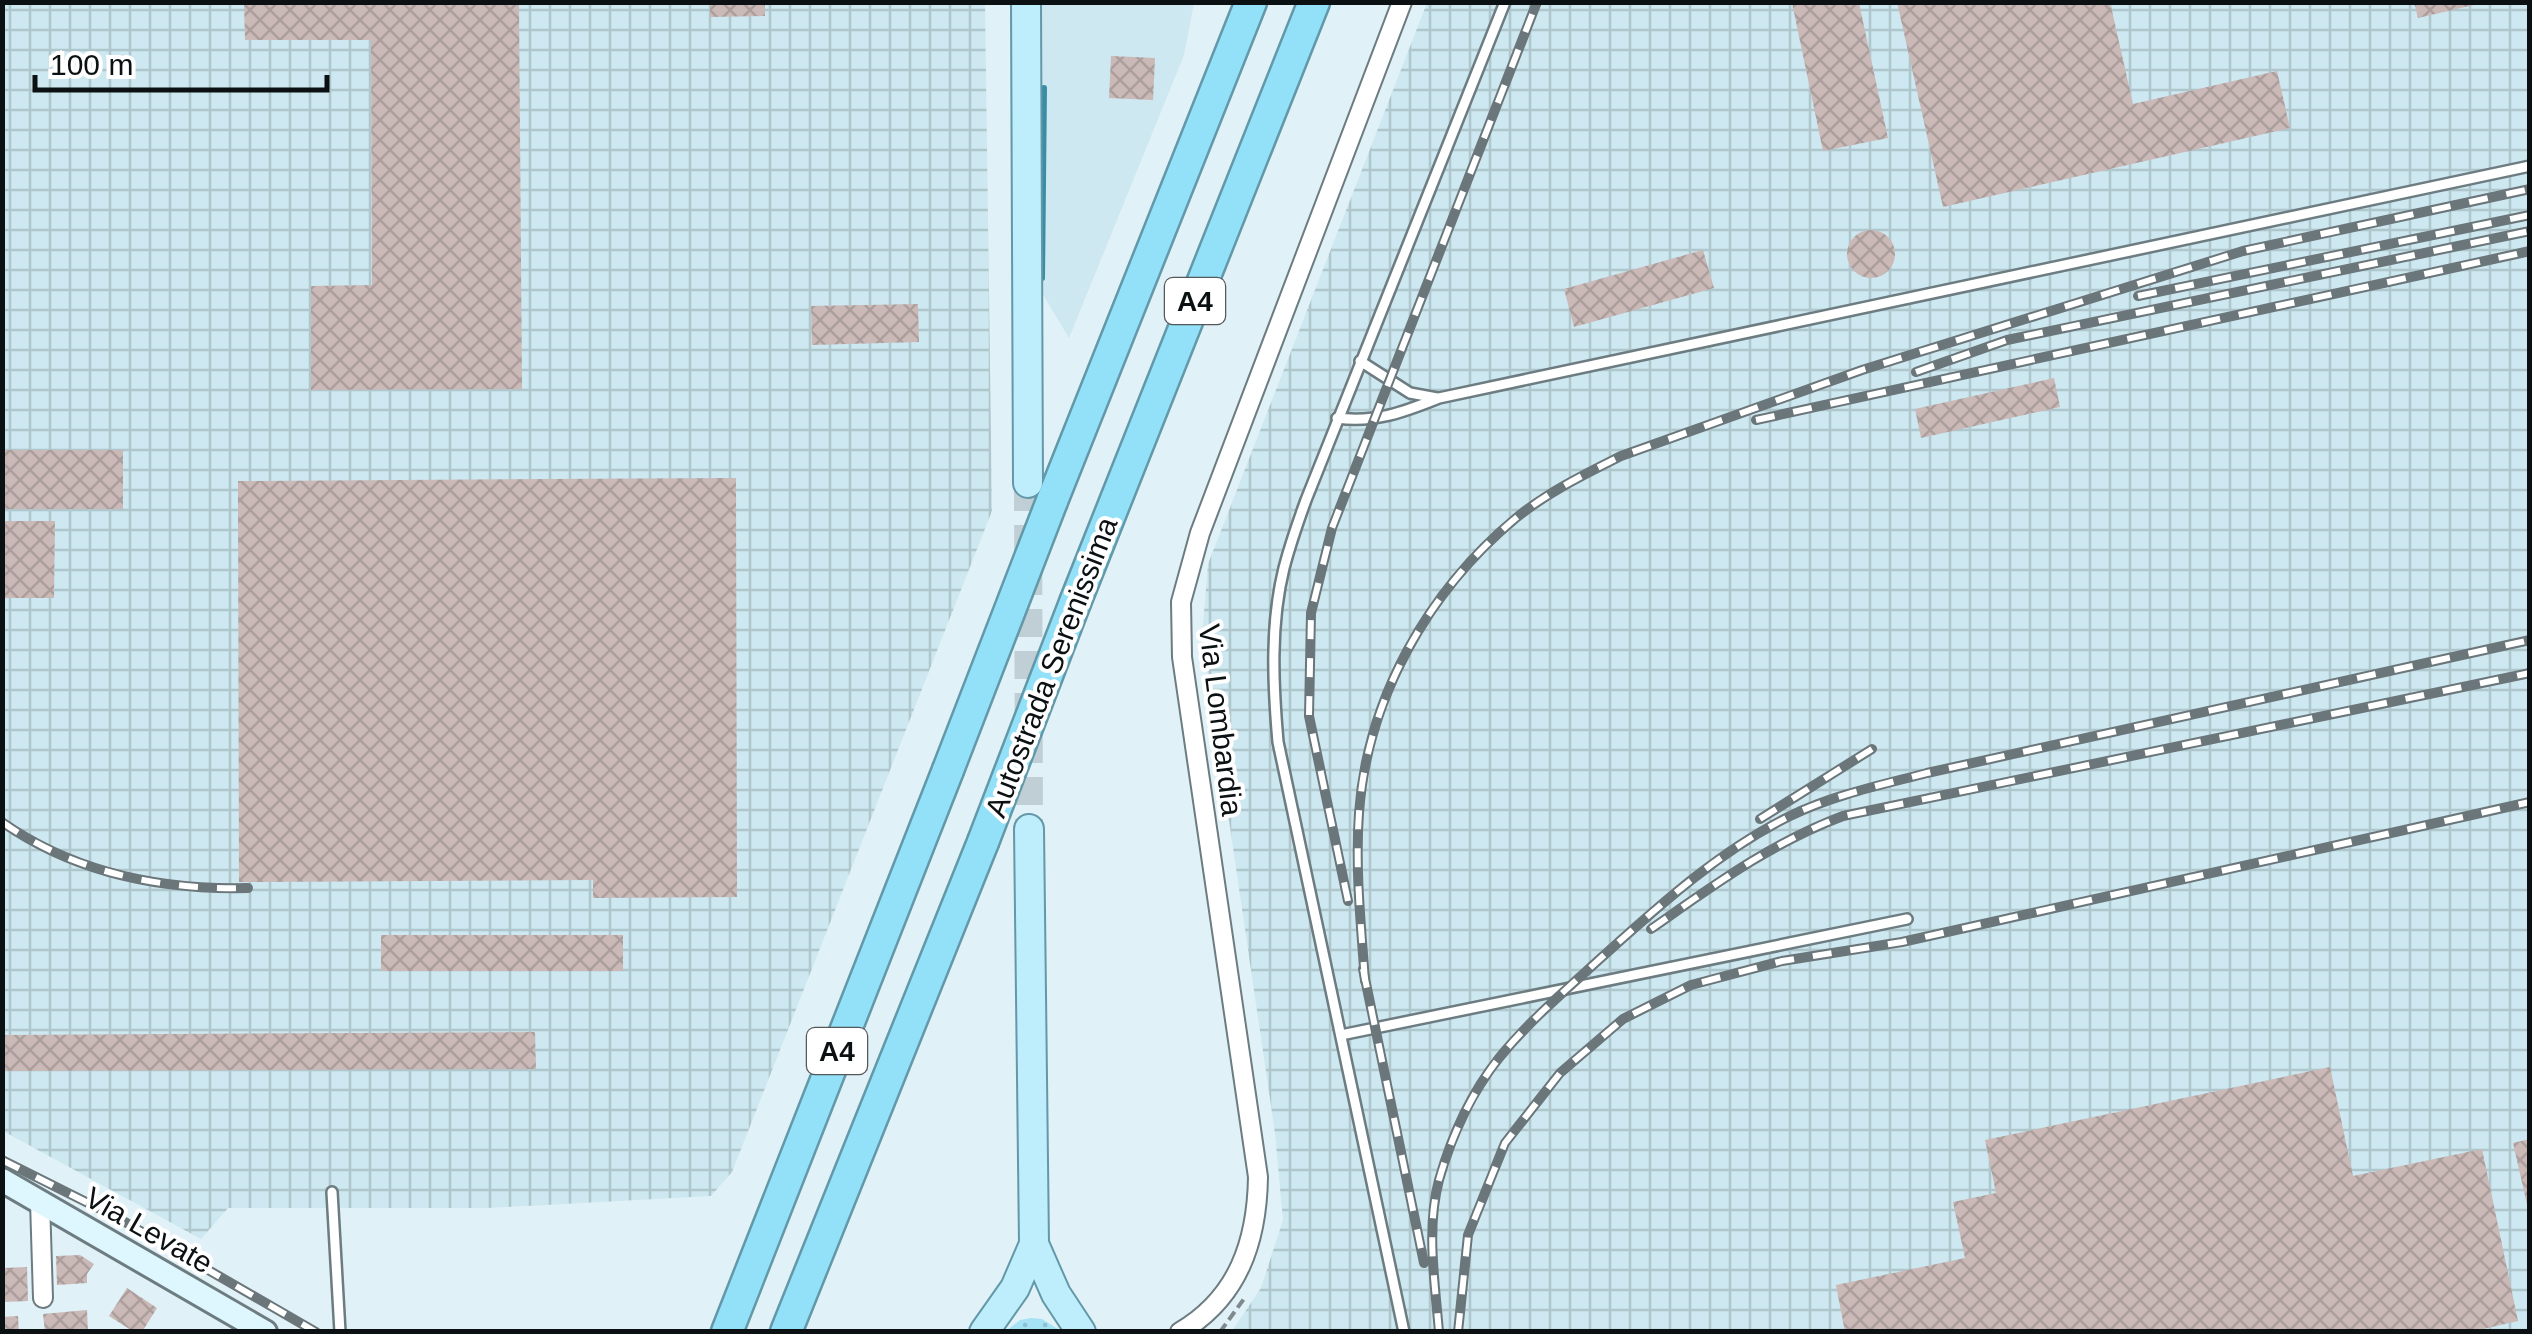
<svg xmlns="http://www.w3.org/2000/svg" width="2532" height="1334" font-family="Helvetica,sans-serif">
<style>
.built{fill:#cde8f0}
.industrial{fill:url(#industrial-grid)}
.grass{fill:url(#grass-dots)}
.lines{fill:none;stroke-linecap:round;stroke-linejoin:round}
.stream{stroke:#388ea5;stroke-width:6}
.building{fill:url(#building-cross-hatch)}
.primary-tunnel{stroke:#c0cfd5;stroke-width:28;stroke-dasharray:28 14;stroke-linecap:butt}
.lane-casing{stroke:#6c7c81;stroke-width:14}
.street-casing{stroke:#6c7c81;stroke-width:22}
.secondary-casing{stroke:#6c7c81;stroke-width:28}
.primary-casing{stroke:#6398a8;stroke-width:32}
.highway-casing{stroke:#6398a8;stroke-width:35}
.path{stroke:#7e8a8e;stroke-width:4;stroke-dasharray:10 5;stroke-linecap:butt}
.lane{stroke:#fff;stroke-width:9}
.street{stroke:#fff;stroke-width:18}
.secondary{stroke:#def6fd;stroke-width:22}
.primary{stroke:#beedfb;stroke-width:28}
.highway{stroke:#92e1f9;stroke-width:30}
.rail-casing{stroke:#6b767a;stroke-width:10}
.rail{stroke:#fff;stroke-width:6;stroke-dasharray:19;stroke-linecap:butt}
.highway-bridge-casing{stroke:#6398a8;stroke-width:35;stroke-linecap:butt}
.highway-bridge{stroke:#92e1f9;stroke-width:30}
.labels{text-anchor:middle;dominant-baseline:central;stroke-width:8;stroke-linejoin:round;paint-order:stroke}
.shield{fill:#fff;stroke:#54585a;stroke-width:2.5}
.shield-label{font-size:28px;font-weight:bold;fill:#0b1113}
.street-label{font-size:30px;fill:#0b1113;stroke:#fff}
</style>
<defs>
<pattern id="industrial-grid" width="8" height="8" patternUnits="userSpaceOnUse" patternTransform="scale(2.5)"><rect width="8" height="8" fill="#cde8f0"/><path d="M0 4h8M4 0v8" fill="none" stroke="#afc6cd"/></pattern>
<pattern id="grass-dots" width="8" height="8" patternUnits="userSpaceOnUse" patternTransform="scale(2.5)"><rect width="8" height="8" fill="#a5e2f5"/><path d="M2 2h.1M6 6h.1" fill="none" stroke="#8dc1d1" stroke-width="1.8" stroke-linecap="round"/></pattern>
<pattern id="building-cross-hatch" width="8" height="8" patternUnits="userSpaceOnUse" patternTransform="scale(2.5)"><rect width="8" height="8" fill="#cab9b7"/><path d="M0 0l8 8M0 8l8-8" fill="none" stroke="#ac9e9c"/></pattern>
</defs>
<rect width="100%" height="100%" fill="#e0f1f7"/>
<polygon class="built" points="1032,3 1194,3 1184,55 1069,338 1035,281"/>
<g class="industrial">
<polygon points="2,3 985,3 992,511 732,1172 711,1196 488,1208 228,1208 201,1239 3,1131"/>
<polygon points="1427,3 2529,3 2529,1331 1232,1331 1261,1288 1283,1220 1275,1133 1202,637 1208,564"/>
</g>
<polygon class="grass" points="1031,1318 1042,1319 1061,1331 1006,1331 1020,1320"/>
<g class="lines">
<polyline class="stream" points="1042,278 1044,88"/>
</g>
<g class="building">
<polygon points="519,2 522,389 311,390 311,286 372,285 371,40 245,40 244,3"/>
<polygon points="710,2 765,2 765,16 710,17"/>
<polygon points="1897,2 2110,2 2133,104 2277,71 2290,128 1943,207"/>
<polygon points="2414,2 2478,2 2478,4 2418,18"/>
<polygon points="1792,3 1859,3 1888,138 1823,151"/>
<polygon points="1111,56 1155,58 1153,100 1109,98"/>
<circle cx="1871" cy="254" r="24"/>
<polygon points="1703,250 1714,288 1574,327 1564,289"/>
<polygon points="918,304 919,342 812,345 811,306"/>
<polygon points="2054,378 2060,407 1921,438 1915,409"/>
<rect x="2" y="450" width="121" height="59"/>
<polygon points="736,478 737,897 593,898 593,880 239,882 238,481"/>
<polygon points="3,521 55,521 54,598 2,598"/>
<rect x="381" y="935" width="242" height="36"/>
<polygon points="535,1032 536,1069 2,1071 2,1035"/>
<polygon points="2330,1067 2353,1176 2482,1149 2518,1321 2470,1332 1845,1332 1836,1285 1965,1258 1953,1202 1996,1193 1985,1140"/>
<polygon points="2530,1139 2530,1208 2528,1209 2513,1143"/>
<polygon points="80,1255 94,1264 87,1274 87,1283 57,1285 56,1256"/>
<polygon points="27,1267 28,1301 3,1302 3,1268"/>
<polygon points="127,1288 157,1308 142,1332 134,1332 109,1316"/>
<polygon points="87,1310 88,1332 45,1332 43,1314"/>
<polygon points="18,1316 19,1332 2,1332 2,1317"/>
</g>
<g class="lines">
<polyline class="primary-tunnel" points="1028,483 1029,829"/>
<defs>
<g id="lane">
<polyline points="1360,361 1410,393 1437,398"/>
<path d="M1337 418C1375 423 1404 412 1439 398L2530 166"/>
<polyline points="1341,1035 1907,919"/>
<polyline points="332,1192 340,1332"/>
<path d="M1404 1332 1278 742C1273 685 1270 624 1284 568 1290 545 1298 522 1306 500L1505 2"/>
</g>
<g id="street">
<polyline points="40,1201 43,1298"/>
<path d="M1180 1332C1238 1298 1257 1242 1258 1177L1182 657 1181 602 1200 533 1402 2"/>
</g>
<polyline id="secondary" points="2,1180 265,1332"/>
<g id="primary">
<polyline points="1026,2 1028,483"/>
<polyline points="1034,1244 1056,1294 1081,1332"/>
<polyline points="984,1332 1015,1288 1034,1244 1029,829"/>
</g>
<g id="highway">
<polyline points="1052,501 1251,2"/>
<polyline points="1076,600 1314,2"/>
<polyline points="727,1332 948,770"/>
<polyline points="786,1332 983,842"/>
</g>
</defs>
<use href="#lane" class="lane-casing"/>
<use href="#street" class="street-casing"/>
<use href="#secondary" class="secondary-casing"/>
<use href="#primary" class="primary-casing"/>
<use href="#highway" class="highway-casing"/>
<polyline class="path" points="1220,1332 1246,1296"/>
<use href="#lane" class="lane"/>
<use href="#street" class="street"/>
<use href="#secondary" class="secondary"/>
<use href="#primary" class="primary"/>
<use href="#highway" class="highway"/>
<defs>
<g id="rail">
<polyline points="2138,296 2530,215"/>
<polyline points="1916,372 2007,340 2530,231"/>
<polyline points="1756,420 2530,251"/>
<polyline points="1760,819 1872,749"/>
<path d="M2 822C75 873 161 890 248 888"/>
<polyline points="1348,901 1309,716 1311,613 1332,528 1537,2"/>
<path d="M1651 929C1714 885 1771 843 1843 816L2530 673"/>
<polyline points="1363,969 1424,1263"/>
<path d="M1365 981C1361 925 1355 869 1359 813 1367 699 1428 591 1516 518 1548 492 1585 474 1621 456L1862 370 2243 251 2530 189"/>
<polyline points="2,1160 118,1218 316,1332"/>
<path d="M1439 1332C1435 1282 1426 1229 1439 1180 1451 1138 1471 1093 1499 1058 1529 1021 1567 989 1602 957 1660 905 1719 851 1790 816 1833 795 1881 785 1927 773L2530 640"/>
<polyline points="1458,1332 1468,1235 1505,1143 1560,1073 1623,1019 1691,985 1782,961 1902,942 2530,802"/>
</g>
</defs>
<use href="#rail" class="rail-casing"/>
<use href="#rail" class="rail"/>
<defs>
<g id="highway-bridge">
<polyline points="948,770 1052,501"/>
<polyline points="983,842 1076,600"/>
</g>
</defs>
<use href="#highway-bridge" class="highway-bridge-casing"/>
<use href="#highway-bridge" class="highway-bridge"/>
</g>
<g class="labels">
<g class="shield">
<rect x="1165" y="278" width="60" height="46" rx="8"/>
<rect x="807" y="1028" width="60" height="46" rx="8"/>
</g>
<g class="shield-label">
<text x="1195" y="301">A4</text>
<text x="837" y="1051">A4</text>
</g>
<g class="street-label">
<text transform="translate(1051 667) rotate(-69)">Autostrada Serenissima</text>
<text transform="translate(1221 720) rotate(83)">Via Lombardia</text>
<text transform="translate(149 1230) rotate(30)">Via Levate</text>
</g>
</g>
<rect width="2532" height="1334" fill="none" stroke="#0b1113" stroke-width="10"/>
<path d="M35 75v15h292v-15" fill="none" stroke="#0b1113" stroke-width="5"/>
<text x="50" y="75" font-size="30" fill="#0b1113" stroke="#ffffff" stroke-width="8" paint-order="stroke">100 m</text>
</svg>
